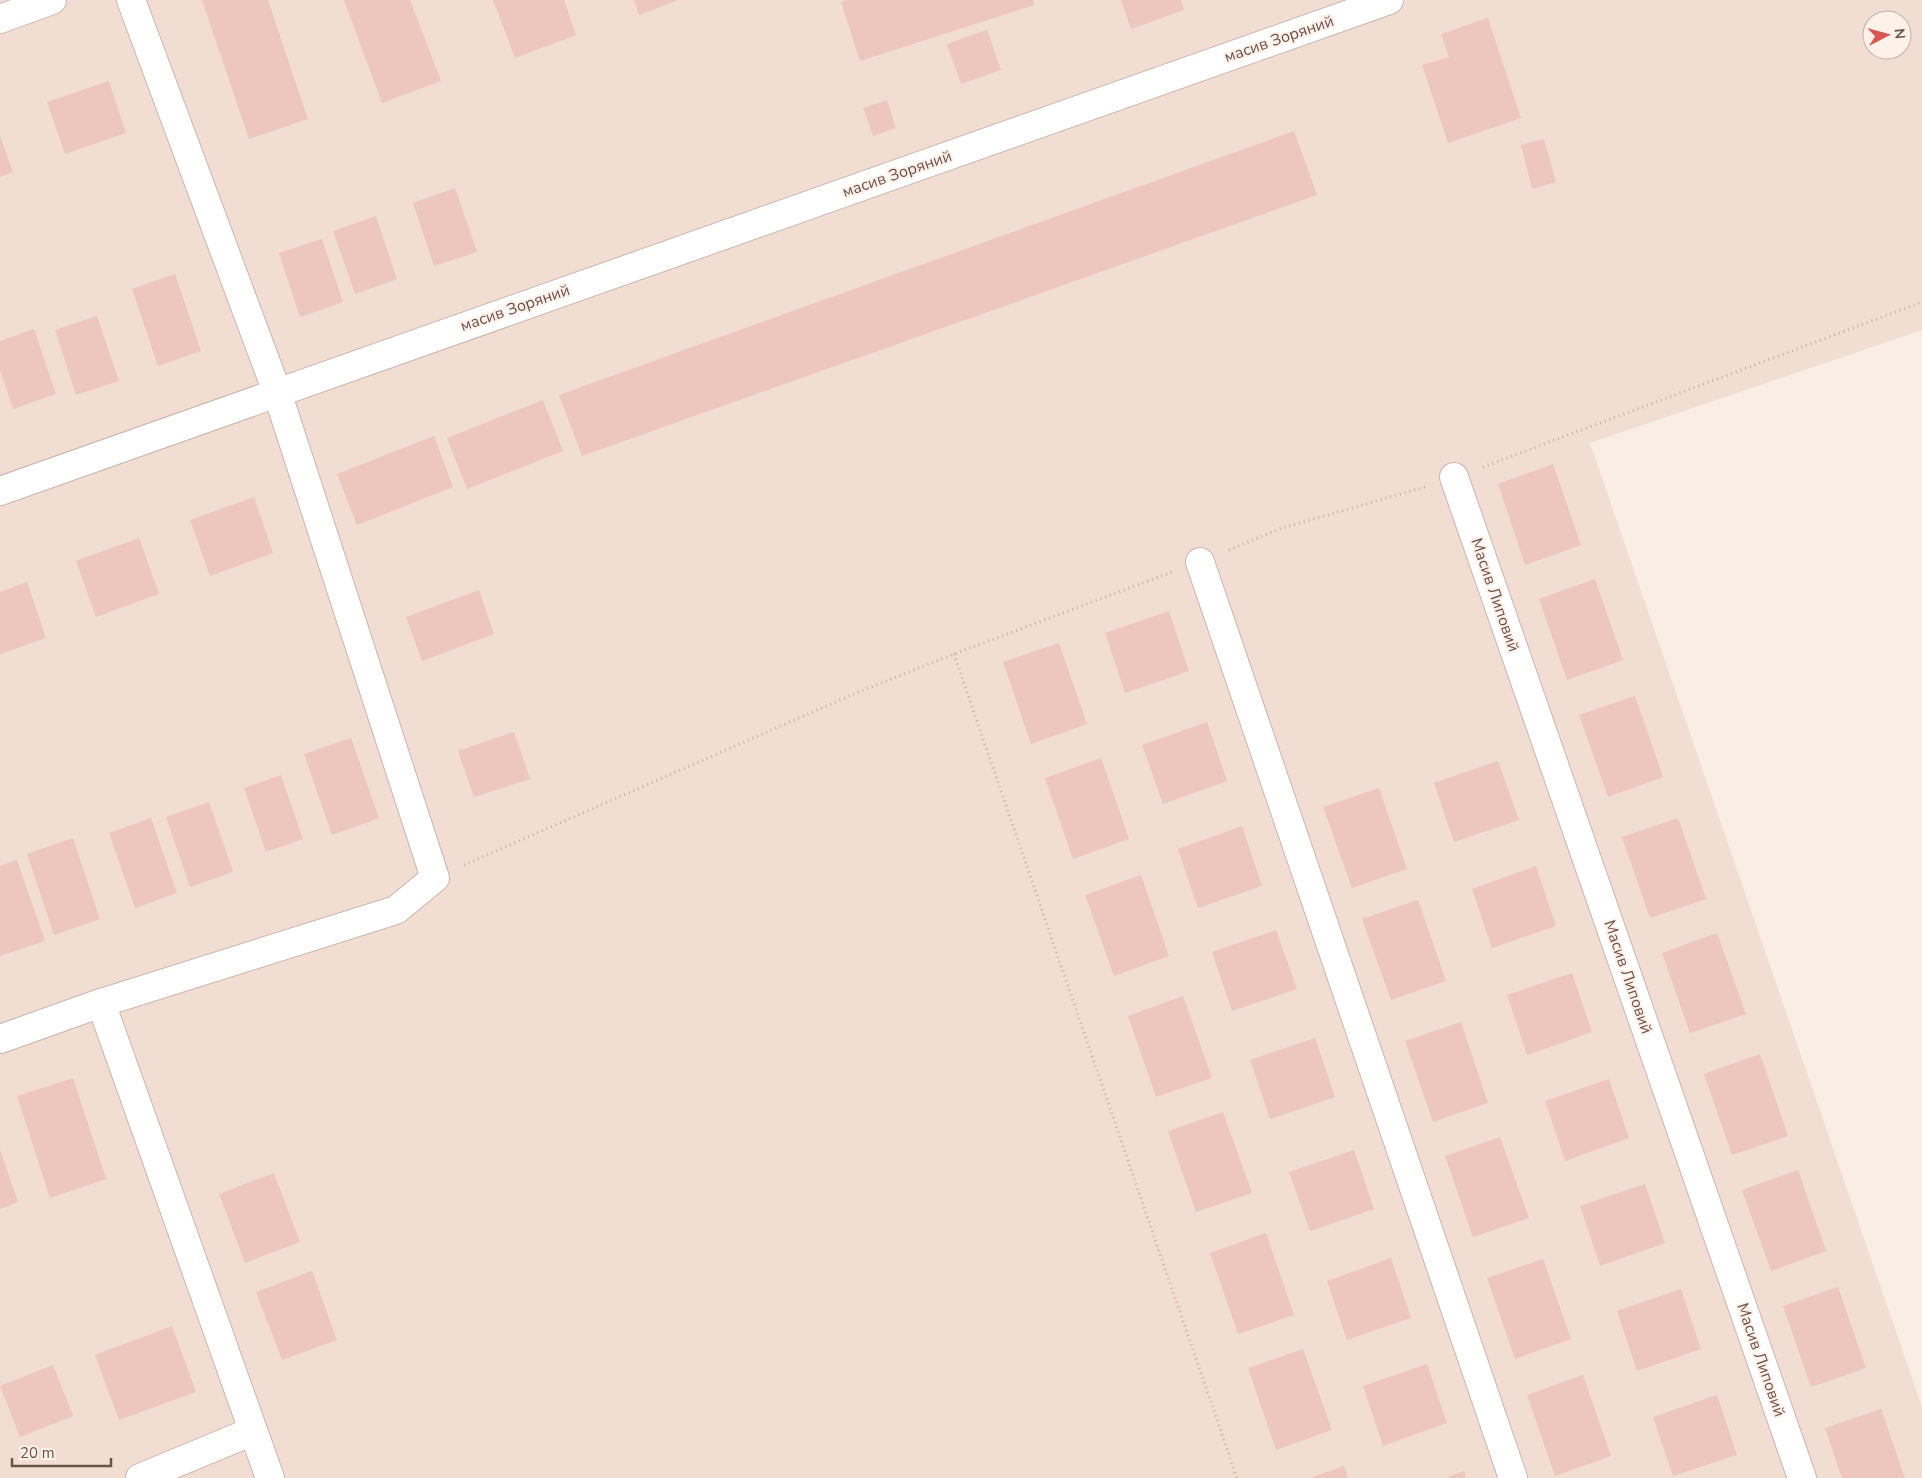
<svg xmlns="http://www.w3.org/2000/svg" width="1922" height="1478" font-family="'Nunito Sans',sans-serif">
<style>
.residential{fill:#f1ddd2;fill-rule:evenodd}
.building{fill:#edc7bd}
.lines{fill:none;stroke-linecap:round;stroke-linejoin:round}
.street-casing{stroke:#ccb5ae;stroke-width:30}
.path{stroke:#d1aaa1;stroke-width:3;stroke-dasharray:1 4;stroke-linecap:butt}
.street{stroke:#fff;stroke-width:28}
.labels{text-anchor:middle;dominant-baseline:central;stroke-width:4;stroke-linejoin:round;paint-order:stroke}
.street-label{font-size:16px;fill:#6f514c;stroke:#fdf1e9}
</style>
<rect width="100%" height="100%" fill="#faede3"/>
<path class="residential" d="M0 0H1922V330L1590 443 1922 1407V1478H0ZM1872 20H1902V50H1872Z"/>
<g class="building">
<polygon points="202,0 268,0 308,119 249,139"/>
<polygon points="344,0 410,0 441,81 382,103"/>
<polygon points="493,0 564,0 576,35 515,58"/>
<polygon points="634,0 678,0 639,15"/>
<polygon points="847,0 1033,0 1034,5 860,61 841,2"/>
<polygon points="1121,0 1181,0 1184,10 1131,29"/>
<polygon points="1488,18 1521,118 1448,143 1422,65 1449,57 1441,34"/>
<polygon points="987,30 1001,70 961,84 947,44"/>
<polygon points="109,81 126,133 65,154 47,102"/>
<polygon points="887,100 896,128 873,136 863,108"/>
<polygon points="1294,131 1317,195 582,456 559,395"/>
<polygon points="0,136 13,172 0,177"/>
<polygon points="1544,139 1556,182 1532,189 1521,145"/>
<polygon points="455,188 477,252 434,266 413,203"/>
<polygon points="376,216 397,279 355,294 333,231"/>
<polygon points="322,239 343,302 300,317 279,253"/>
<polygon points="175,274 201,351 158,366 132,289"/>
<polygon points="97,316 119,381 76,395 55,330"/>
<polygon points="34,329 56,394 13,409 0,370 0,341"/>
<polygon points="543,400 563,451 467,489 447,438"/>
<polygon points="434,436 453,487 357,525 337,474"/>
<polygon points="1553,464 1581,545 1525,565 1498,484"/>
<polygon points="254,497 273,553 210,576 190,520"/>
<polygon points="139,538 159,594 96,617 76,561"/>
<polygon points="1595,579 1623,660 1567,680 1539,599"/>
<polygon points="27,582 46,638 0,654 0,592"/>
<polygon points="479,590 494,634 422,661 406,617"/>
<polygon points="1169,611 1189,671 1125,693 1105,633"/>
<polygon points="1059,643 1087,724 1031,744 1003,662"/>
<polygon points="1635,696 1663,777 1608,797 1579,715"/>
<polygon points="1207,722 1227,781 1163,804 1142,745"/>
<polygon points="514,732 530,779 474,797 458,751"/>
<polygon points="351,738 379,818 332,835 304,754"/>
<polygon points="1101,758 1129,839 1073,859 1045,778"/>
<polygon points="1498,761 1519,820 1454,842 1434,783"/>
<polygon points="281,775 303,839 266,852 244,788"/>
<polygon points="1379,788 1407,869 1352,888 1323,807"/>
<polygon points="209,802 233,872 190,887 166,817"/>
<polygon points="151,818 177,893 135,908 109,833"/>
<polygon points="1678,818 1706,899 1650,918 1622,837"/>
<polygon points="1242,826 1262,886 1198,908 1178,849"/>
<polygon points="73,838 100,919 54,935 27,854"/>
<polygon points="17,860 45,941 0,956 0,866"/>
<polygon points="1536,866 1556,926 1492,948 1472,889"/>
<polygon points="1141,875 1169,956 1114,976 1085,895"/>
<polygon points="1418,900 1446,981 1391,1000 1362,919"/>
<polygon points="1276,930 1297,989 1232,1011 1212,952"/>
<polygon points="1717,933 1746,1014 1690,1033 1662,953"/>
<polygon points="1572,973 1592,1032 1527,1055 1507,995"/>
<polygon points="1183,996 1212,1078 1156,1097 1128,1016"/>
<polygon points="1461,1022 1488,1103 1433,1122 1405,1041"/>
<polygon points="1315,1038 1335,1097 1270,1119 1250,1060"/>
<polygon points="1760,1054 1788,1136 1732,1155 1704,1074"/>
<polygon points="73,1078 106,1179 50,1198 17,1096"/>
<polygon points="1609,1079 1629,1138 1565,1161 1545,1101"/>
<polygon points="1223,1112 1252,1193 1196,1212 1168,1131"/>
<polygon points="1500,1137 1529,1218 1473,1237 1445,1156"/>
<polygon points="0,1150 18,1202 0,1209"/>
<polygon points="1354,1150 1374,1209 1310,1231 1289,1172"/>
<polygon points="1798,1170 1826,1251 1771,1271 1742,1190"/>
<polygon points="274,1173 300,1242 245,1263 219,1194"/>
<polygon points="1645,1184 1665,1243 1600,1266 1580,1206"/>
<polygon points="1266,1233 1294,1315 1238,1334 1210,1253"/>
<polygon points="1391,1258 1411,1318 1347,1340 1327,1281"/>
<polygon points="1543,1259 1571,1339 1515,1359 1487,1278"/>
<polygon points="312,1271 337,1340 282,1360 256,1292"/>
<polygon points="1838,1287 1866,1368 1811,1387 1783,1306"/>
<polygon points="1681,1289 1701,1349 1637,1371 1617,1311"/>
<polygon points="172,1326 196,1392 119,1420 95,1355"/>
<polygon points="1303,1349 1332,1430 1276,1450 1248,1368"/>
<polygon points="1427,1364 1447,1423 1383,1446 1363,1386"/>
<polygon points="53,1365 73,1416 20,1437 0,1386"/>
<polygon points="1583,1375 1611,1456 1555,1476 1527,1395"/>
<polygon points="1717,1395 1737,1455 1673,1476 1653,1417"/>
<polygon points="1881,1409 1905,1478 1842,1478 1825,1428"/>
<polygon points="1344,1466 1348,1478 1310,1478"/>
<polygon points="1464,1471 1466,1478 1445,1478"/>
</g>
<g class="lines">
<defs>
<g id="street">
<polyline points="0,19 52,0"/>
<polyline points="1454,477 1802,1478"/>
<polyline points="0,491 1389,0"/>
<polyline points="1200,562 1513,1478"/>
<polyline points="101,1003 270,1478"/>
<polyline points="0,1039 101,1003 396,910 435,878 277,392 131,0"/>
<polyline points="140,1478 253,1431"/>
</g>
</defs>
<use href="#street" class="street-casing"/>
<g class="path">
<polyline points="1483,467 1922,302"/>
<polyline points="1229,550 1279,529 1425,487"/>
<polyline points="954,654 1237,1478"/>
<polyline points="464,865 856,693 954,654 1172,572"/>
</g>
<use href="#street" class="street"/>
</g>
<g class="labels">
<g class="street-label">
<text transform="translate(1279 39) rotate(-19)">масив Зоряний</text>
<text transform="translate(897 174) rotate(-19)">масив Зоряний</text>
<text transform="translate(515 308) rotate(-19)">масив Зоряний</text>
<text transform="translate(1495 595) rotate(71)">Масив Липовий</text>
<text transform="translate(1628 977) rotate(71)">Масив Липовий</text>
<text transform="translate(1761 1360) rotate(71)">Масив Липовий</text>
</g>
</g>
<g transform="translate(1887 35) rotate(84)"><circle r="24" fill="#fdf1e9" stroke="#c4b1aa"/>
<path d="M0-4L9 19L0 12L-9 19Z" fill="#d95753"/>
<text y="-8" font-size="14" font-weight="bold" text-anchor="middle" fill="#6f514c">N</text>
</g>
<path d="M12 1458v8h99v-8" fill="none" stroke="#6f514c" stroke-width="2.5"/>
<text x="20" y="1458" font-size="15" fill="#6f514c" stroke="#fdf1e9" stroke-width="4" paint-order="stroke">20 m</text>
</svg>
